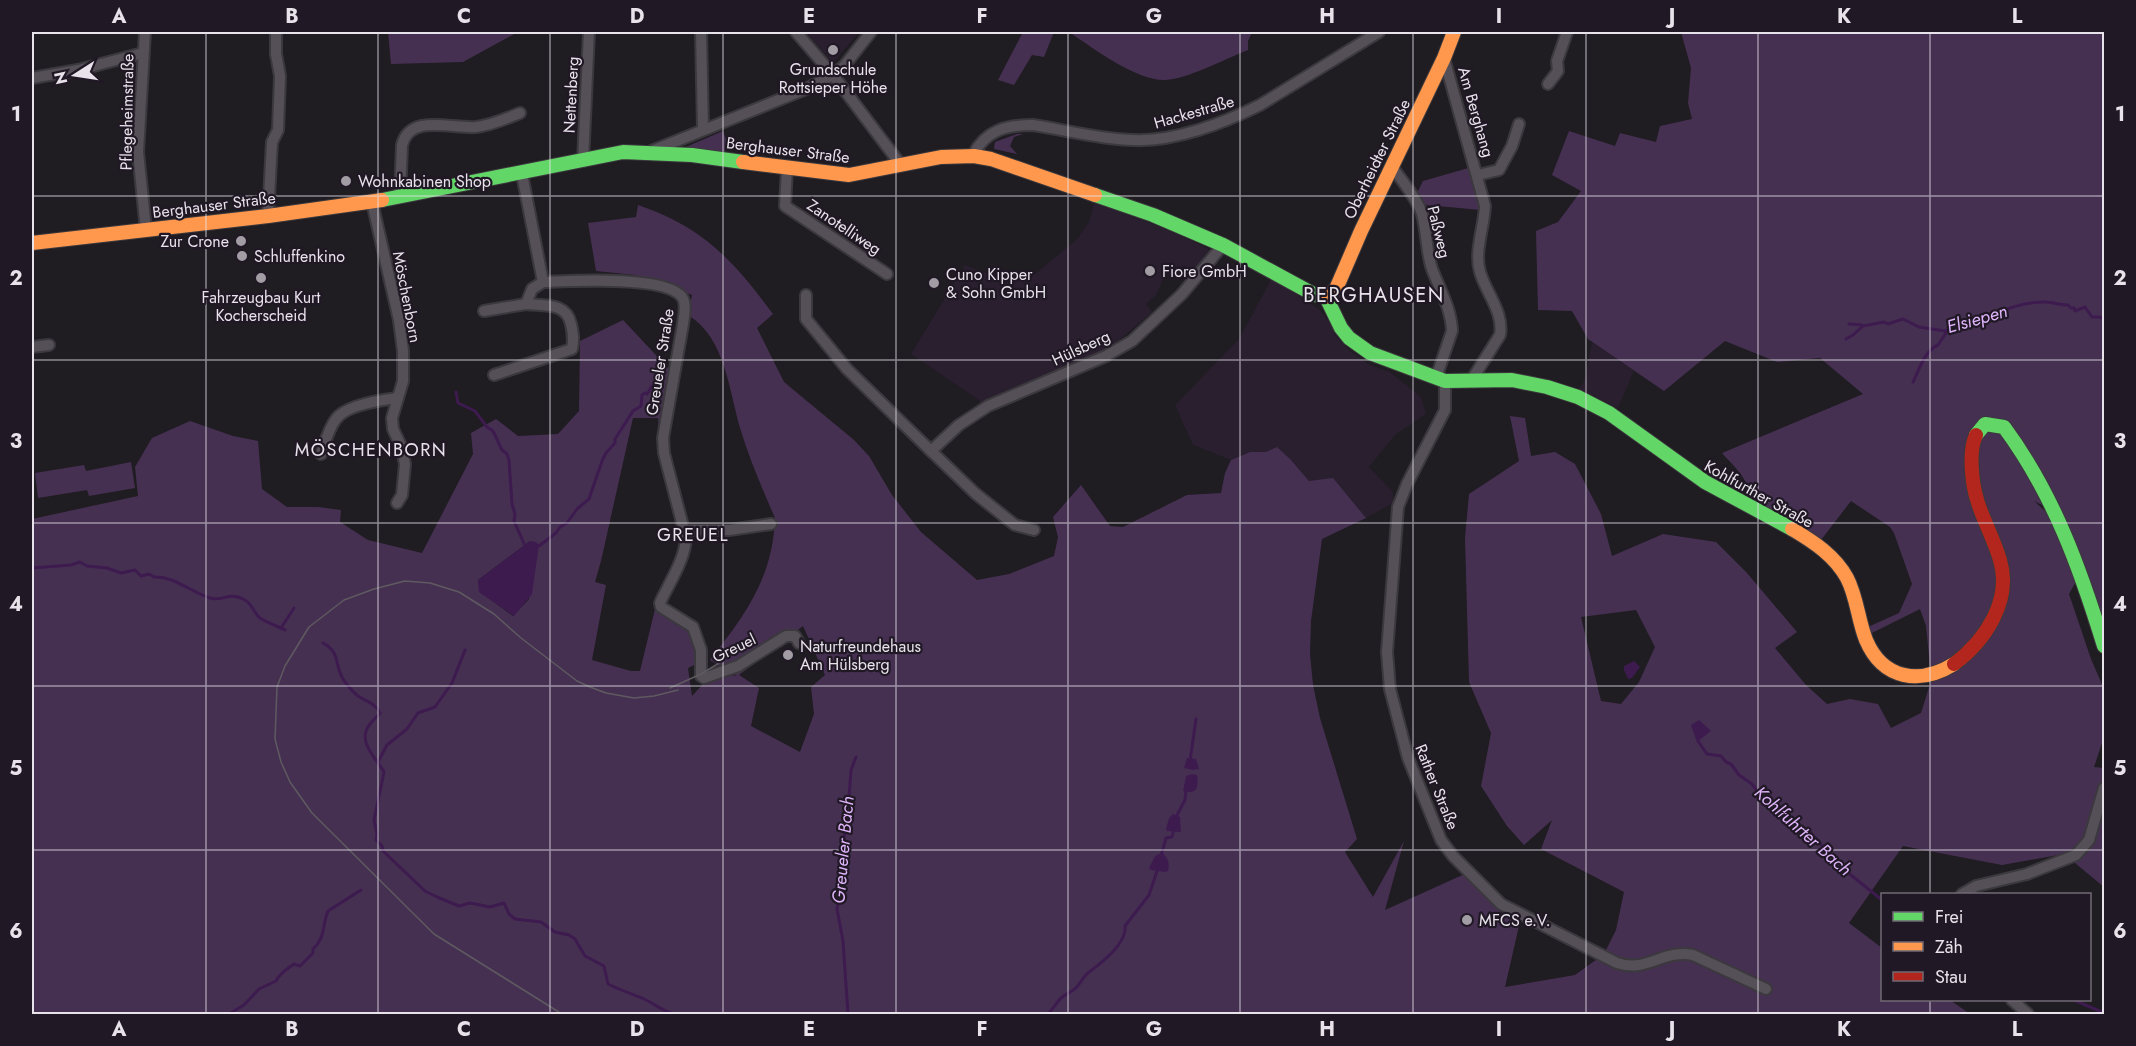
<svg xmlns="http://www.w3.org/2000/svg" width="2136" height="1046" font-family="Jost,sans-serif">
<style>
.built{fill:#291f2f}
.green{fill:#463052;fill-rule:evenodd}
.water{fill:#3d1b4f}
.lines{fill:none;stroke-linecap:round;stroke-linejoin:round}
.stream{stroke:#3d1b4f;stroke-width:3}
.street-casing{stroke:#3b393d;stroke-width:14}
.fast-casing{stroke:#3b393d;stroke-width:16}
.slow-casing{stroke:#3b393d;stroke-width:16}
.jam-casing{stroke:#3b393d;stroke-width:16}
.street{stroke:#554f58;stroke-width:10}
.fast{stroke:#63d668;stroke-width:14}
.slow{stroke:#ff974d;stroke-width:14}
.jam{stroke:#b3261e;stroke-width:14}
.tram{stroke:#5e5a60;stroke-width:1.5}
.grid{fill:none;stroke:#e8e3eb;stroke-width:1.5;stroke-opacity:0.55}
.poi-dot{fill:#a29da5;stroke:#201925;stroke-width:2}
.labels{text-anchor:middle;dominant-baseline:central;stroke-width:4.5;stroke-linejoin:round;paint-order:stroke}
.poi-label{font-size:16px;fill:#e8e3eb;stroke:#201925;text-anchor:start}
.street-label{font-size:16px;fill:#e8e3eb;stroke:#201925}
.water-label{font-size:18px;font-style:italic;fill:#dfb4fa;stroke:#201925}
.neighbourhood-label{font-size:18px;letter-spacing:1.5px;fill:#e8e3eb;stroke:#201925}
.quarter-label{font-size:20px;letter-spacing:1.5px;fill:#e8e3eb;stroke:#201925}
.neatline{fill:none;stroke:#e8e3eb;stroke-width:2}
.grid-label{font-size:20px;text-anchor:middle;font-weight:bold;fill:#e8e3eb}
</style>
<rect width="100%" height="100%" fill="#1f1c22"/>
<g class="built">
<polygon points="805,32 859,32 833,63"/>
<polygon points="1094,203 1164,228 1209,249 1210,254 1192,272 1186,266 1168,268 1156,295 1146,304 1152,312 1110,348 982,407 979,400 911,354 965,265 986,273 1034,275 1077,239 1089,222"/>
<polygon points="1272,278 1319,309 1335,330 1333,333 1349,350 1370,365 1390,372 1421,397 1426,414 1395,435 1369,467 1393,492 1393,503 1366,518 1333,479 1309,482 1291,460 1266,452 1250,452 1231,460 1193,445 1175,405 1239,339"/>
<polygon points="1592,342 1634,371 1618,408 1579,389 1585,380"/>
</g>
<g class="green">
<polygon points="388,32 518,32 463,62 391,64"/>
<polygon points="1023,32 1054,32 1044,57 1032,55 1014,85 998,80"/>
<path d="M1069 32H1252L1248 41V50C1227 58 1186 80 1164 80 1135 80 1093 48 1069 32Z"/>
<path d="M1681 32H2104V623L2062 515 2034 501 2053 518 2079 576 2069 594 2091 659 2104 689V737L2094 767 2104 768V887L2064 854 2002 865 1903 846 1849 923 1882 948V1000H1950L1970 1014H32V519L138 496 135 467 152 438 190 421 233 436 258 441 262 489 287 507H318L341 510 340 522 368 540 422 553 473 454 471 433 496 419 518 436 558 434 579 411 580 341 623 320 670 370 660 438 658 418H633L601 561 595 582 606 585 592 660 631 671H640L656 605 681 621 696 639 698 663 688 668 692 696 703 684 730 675 737 676 710 660C745 615 773 578 775 518 763 490 750 461 741 431 729 392 726 338 688 315L692 295 635 275 596 271 588 223 636 217 638 205C703 227 733 260 773 314L757 328 784 382 854 440 869 456 892 495 921 532 977 580 1009 574 1054 556 1058 537 1053 517 1081 485 1110 526 1123 527 1187 495 1221 493 1225 473 1231 460 1250 452H1266L1277 447 1291 460 1309 481 1333 478 1366 518 1322 539 1311 621 1310 654 1313 685 1320 718 1357 839 1345 852 1373 897 1404 841 1385 910 1467 873 1504 916 1521 917 1505 987 1575 975 1604 954 1616 930 1624 892 1541 849 1552 820 1524 845 1507 826 1481 786 1491 733 1469 682 1465 538 1469 494 1519 461 1510 416 1525 418 1531 456 1555 452 1575 464 1601 514 1612 556 1663 534 1716 542 1747 573 1797 632 1775 648 1806 685 1827 704 1850 699 1878 704 1891 728 1921 713 1935 668 1930 666 1926 626 1920 609 1870 634 1868 627 1899 613 1912 584 1894 533 1890 527 1851 501 1821 540 1789 520 1745 498C1756 484 1731 464 1722 453L1863 394 1820 358 1777 362 1725 341 1664 391 1588 339 1572 311 1538 310 1536 231 1558 222 1581 191 1552 175 1569 131 1615 146 1620 133 1656 142 1660 126 1692 119 1688 103 1691 68ZM530 541 529 599 513 616 480 592 478 580ZM1636 610 1655 647 1639 682 1621 704 1601 701 1581 617ZM803 626 825 675 811 687 814 714 800 752 751 726 759 688 739 675Z"/>
<polygon points="723,131 726,140 725,152 686,147"/>
<polygon points="1017,134 1023,134 1014,137 1010,146 1017,154 994,149 995,142"/>
<polygon points="1472,167 1481,210 1426,205 1415,197 1423,181"/>
<polygon points="131,462 135,488 89,496 87,490 38,498 35,473 84,465 86,471"/>
</g>
<g class="water">
<polygon points="530,541 536,542 539,545 532,594 514,616 479,592 478,580"/>
<polygon points="1634,661 1640,667 1632,678 1628,679 1624,670 1624,666"/>
<polygon points="1699,720 1711,731 1697,742 1691,725"/>
<polygon points="1187,758 1196,759 1199,769 1193,770 1184,768"/>
<path d="M1192 774 1197 775C1199 787 1197 795 1183 791L1186 776Z"/>
<polygon points="1173,814 1180,817 1181,832 1167,831 1166,829 1169,818"/>
<path d="M1162 853C1168 857 1170 864 1168 871L1165 872 1151 870 1149 868 1155 856Z"/>
</g>
<g class="lines">
<g class="stream">
<polyline points="1849,324 1862,325"/>
<path d="M1846 339 1853 335 1863 326 1884 322 1888 324 1903 319 1919 327 1945 331 1983 315 1989 317C2005 309 2025 302 2044 302 2052 302 2060 305 2068 305L2071 308H2074L2075 311 2085 307 2092 317H2100L2104 319"/>
<path d="M1913 382C1919 370 1925 350 1938 345L1946 333 1945 331"/>
<polyline points="456,392 458,403 475,411 487,427 493,431 502,450 507,454 509,460 512,504 515,514 514,521 526,548"/>
<polyline points="539,546 556,533 560,527 567,523 577,509 589,499 602,461 606,453 615,443 615,439 633,411 641,406 642,395 645,393 647,394 652,386"/>
<path d="M32 568 71 565 80 562 87 566 107 568 121 573 135 570 141 576 149 574 154 577C174 576 191 592 210 598 223 602 229 591 245 600 252 604 254 613 260 618 267 623 278 626 285 630"/>
<polyline points="281,628 294,608"/>
<path d="M323 643C342 653 333 666 345 682 349 687 353 692 358 696 367 702 375 703 380 713 377 717 373 720 370 724 356 741 376 758 384 772L374 820 377 834 376 840 382 846 383 851 425 891 437 897 459 906 470 903 490 907 504 903 509 914 515 919 541 922 555 932 569 935 575 939 585 956 604 966 608 984C620 990 632 994 644 999 655 1004 662 1011 674 1014"/>
<polyline points="1698,741 1707,754 1721,756 1726,762 1731,764 1739,775 1752,784 1760,795 1765,797 1768,803 1780,814 1811,833 1841,867 1882,900"/>
<polyline points="1190,761 1196,719"/>
<polyline points="378,762 387,745 407,729 418,713 435,707 452,683 465,650"/>
<polyline points="1176,817 1185,800 1186,790"/>
<polyline points="1161,856 1166,838 1172,837 1174,829"/>
<polyline points="2074,1000 2104,1013"/>
<path d="M229 1014 244 1005 259 989 276 981C280 973 287 969 294 964L300 966 313 953V949C326 937 322 925 328 911L361 890"/>
<polyline points="848,1014 843,941 837,909 840,889 840,856 847,824 851,770 856,757"/>
<path d="M1048 1014C1052 1010 1056 1004 1060 999 1064 995 1071 992 1076 988 1080 984 1083 977 1088 973 1100 964 1127 944 1125 926L1149 895 1158 868"/>
</g>
<defs>
<g id="street">
<polyline points="145,32 138,152 146,230"/>
<polyline points="701,32 703,129"/>
<polyline points="796,32 833,75 901,165"/>
<path d="M1444 58 1485 206C1484 227 1474 252 1480 272 1486 293 1504 312 1500 335L1471 381"/>
<polyline points="32,78 78,70 143,53"/>
<polyline points="1548,84 1558,71 1557,61 1567,32"/>
<polyline points="649,152 806,89 833,75 844,66 871,32"/>
<path d="M973 155C986 130 1006 125 1033 125 1066 130 1099 139 1133 140 1174 142 1224 123 1260 105L1379 32"/>
<polyline points="583,161 589,32"/>
<path d="M1392 167C1401 179 1418 200 1422 214 1427 232 1426 251 1432 269 1440 290 1451 308 1452 331L1436 378"/>
<polyline points="787,168 785,206 887,274"/>
<path d="M522 174 543 282C570 281 666 275 682 297 687 304 684 316 683 324L663 438 664 453 686 538C685 560 669 583 660 603L661 607 693 627 701 650V676L704 678 738 666 786 636H795L799 643"/>
<polyline points="1478,175 1499,170 1512,146 1519,124"/>
<path d="M400 197 402 145C410 113 452 129 476 127 492 125 505 119 520 113"/>
<polyline points="372,202 399,320 403,351 403,381 392,418 393,429 401,446 405,464 402,495 397,503"/>
<polyline points="268,216 272,142 278,130 280,76 276,54 276,32"/>
<polyline points="806,295 806,319 847,369 931,451 959,425 988,406 1106,356 1132,341 1182,294 1223,245"/>
<polyline points="484,311 526,304 532,289 543,282"/>
<polyline points="32,347 49,345"/>
<path d="M494 375 572 349C574 339 573 333 571 324 566 302 545 306 526 304"/>
<path d="M1445 381V410L1407 484 1398 507 1387 652 1390 689 1408 758 1441 840 1453 856 1501 904 1617 963C1648 973 1662 949 1693 955L1766 989"/>
<polyline points="931,451 976,494 1015,525 1034,530"/>
<path d="M321 454C325 442 329 428 336 419 346 405 381 400 398 398"/>
<polyline points="685,530 729,530 771,524"/>
<polyline points="1962,894 1976,886 2027,874 2076,855 2089,840 2104,788"/>
<polyline points="2012,1000 2028,1014"/>
</g>
<g id="fast">
<polyline points="1095,195 1153,215 1223,245 1315,295 1326,297"/>
<polyline points="382,200 623,152 692,155 743,162"/>
<polyline points="1326,297 1341,328 1349,338 1370,353 1445,381 1512,380 1547,387 1578,397 1609,413 1705,482 1792,529"/>
<path d="M1976 435 1985 424 2004 427C2053 493 2080 568 2104 646"/>
</g>
<g id="slow">
<polyline points="743,162 849,175 941,157 974,156 991,159 1095,195"/>
<polyline points="32,243 268,216 382,200"/>
<polyline points="1326,297 1336,289 1361,231 1444,58 1454,32"/>
<path d="M1792 529C1814 542 1835 556 1847 578 1857 597 1858 620 1866 640 1883 680 1920 685 1954 664"/>
</g>
<path id="jam" d="M1954 664C1986 640 2012 600 2000 560 1990 527 1974 507 1972 471 1971 459 1971 446 1976 435"/>
</defs>
<use href="#street" class="street-casing"/>
<use href="#fast" class="fast-casing"/>
<use href="#slow" class="slow-casing"/>
<use href="#jam" class="jam-casing"/>
<use href="#street" class="street"/>
<use href="#fast" class="fast"/>
<use href="#slow" class="slow"/>
<use href="#jam" class="jam"/>
<g class="tram">
<polyline points="670,688 701,674 721,662"/>
<polyline points="562,1014 434,934 312,813 290,782 281,762 275,739 277,687 285,666 309,627 344,600 374,589 405,581 430,583 459,592 494,614 521,638 577,681 590,687 606,693 634,698 654,696 678,690"/>
</g>
</g>
<path class="grid" d="M206 32V1014M378 32V1014M550 32V1014M723 32V1014M896 32V1014M1068 32V1014M1240 32V1014M1413 32V1014M1586 32V1014M1758 32V1014M1930 32V894M32 196H2104M32 360H2104M32 523H2104M32 686H2104M32 850H2104M1930 1000V1014"/>
<g class="poi-dot">
<circle cx="833" cy="50" r="6"/>
<circle cx="346" cy="181" r="6"/>
<circle cx="241" cy="241" r="6"/>
<circle cx="242" cy="256" r="6"/>
<circle cx="1150" cy="271" r="6"/>
<circle cx="261" cy="278" r="6"/>
<circle cx="934" cy="283" r="6"/>
<circle cx="788" cy="655" r="6"/>
<circle cx="1467" cy="920" r="6"/>
</g>
<g class="labels">
<g class="poi-label">
<text x="833" y="69" text-anchor="middle">Grundschule<tspan x="833" dy="18">Rottsieper Höhe</tspan></text>
<text x="358" y="181">Wohnkabinen Shop</text>
<text x="229" y="241" text-anchor="end">Zur Crone</text>
<text x="254" y="256">Schluffenkino</text>
<text x="1162" y="271">Fiore GmbH</text>
<text x="946" y="274">Cuno Kipper<tspan x="946" dy="18">&amp; Sohn GmbH</tspan></text>
<text x="261" y="297" text-anchor="middle">Fahrzeugbau Kurt<tspan x="261" dy="18">Kocherscheid</tspan></text>
<text x="800" y="646">Naturfreundehaus<tspan x="800" dy="18">Am Hülsberg</tspan></text>
<text x="1479" y="920">MFCS e.V.</text>
</g>
<g class="street-label">
<text transform="translate(571 95) rotate(-87)">Nettenberg</text>
<text transform="translate(127 112) rotate(-89)">Pflegeheimstraße</text>
<text transform="translate(1194 112) rotate(-16)">Hackestraße</text>
<text transform="translate(1476 112) rotate(74)">Am Berghang</text>
<text transform="translate(788 150) rotate(7)">Berghauser Straße</text>
<text transform="translate(1377 159) rotate(-64)">Oberheidter Straße</text>
<text transform="translate(214 205) rotate(-7)">Berghauser Straße</text>
<text transform="translate(844 227) rotate(34)">Zanotelliweg</text>
<text transform="translate(1439 232) rotate(76)">Paßweg</text>
<text transform="translate(407 297) rotate(79)">Möschenborn</text>
<text transform="translate(1081 348) rotate(-25)">Hülsberg</text>
<text transform="translate(660 362) rotate(-81)">Greueler Straße</text>
<text transform="translate(1759 494) rotate(29)">Kohlfurther Straße</text>
<text transform="translate(734 648) rotate(-26)">Greuel</text>
<text transform="translate(1437 787) rotate(68)">Rather Straße</text>
</g>
<g class="water-label">
<text transform="translate(1977 319) rotate(-16)">Elsiepen</text>
<text transform="translate(1803 831) rotate(42)">Kohlfuhrter Bach</text>
<text transform="translate(843 850) rotate(-85)">Greueler Bach</text>
</g>
<g class="neighbourhood-label">
<text x="371" y="450">MÖSCHENBORN</text>
<text x="693" y="535">GREUEL</text>
</g>
<g class="quarter-label">
<text x="1374" y="295">BERGHAUSEN</text>
</g>
</g>
<rect width="2136" height="1046" fill="none" stroke="#201925" stroke-width="66"/>
<rect x="1881" y="893" width="210" height="108" fill="#201925" stroke="#706a74" stroke-width="1.5"/>
<rect x="1893" y="912" width="30" height="9" fill="#63d668" stroke="#706a74" stroke-width="1.5"/>
<text x="1935" y="923" font-size="18" fill="#e8e3eb">Frei</text>
<rect x="1893" y="942" width="30" height="9" fill="#ff974d" stroke="#706a74" stroke-width="1.5"/>
<text x="1935" y="953" font-size="18" fill="#e8e3eb">Zäh</text>
<rect x="1893" y="972" width="30" height="9" fill="#b3261e" stroke="#706a74" stroke-width="1.5"/>
<text x="1935" y="983" font-size="18" fill="#e8e3eb">Stau</text>
<g transform="translate(75 75) rotate(258)" stroke="#201925" stroke-width="4.5" paint-order="stroke">
<path d="M0-4.5L10 22L0 15L-10 22Z" fill="#e8e3eb"/>
<text y="-9" font-size="16" font-weight="bold" text-anchor="middle" fill="#e8e3eb">N</text>
</g>
<rect x="33" y="33" width="2070" height="980" class="neatline"/>
<g class="grid-label">
<text x="119" y="23">A</text>
<text x="292" y="23">B</text>
<text x="464" y="23">C</text>
<text x="637" y="23">D</text>
<text x="809" y="23">E</text>
<text x="982" y="23">F</text>
<text x="1154" y="23">G</text>
<text x="1327" y="23">H</text>
<text x="1499" y="23">I</text>
<text x="1672" y="23">J</text>
<text x="1844" y="23">K</text>
<text x="2017" y="23">L</text>
<text x="16" y="121">1</text>
<text x="2120" y="121">1</text>
<text x="16" y="285">2</text>
<text x="2120" y="285">2</text>
<text x="16" y="448">3</text>
<text x="2120" y="448">3</text>
<text x="16" y="611">4</text>
<text x="2120" y="611">4</text>
<text x="16" y="775">5</text>
<text x="2120" y="775">5</text>
<text x="16" y="938">6</text>
<text x="2120" y="938">6</text>
<text x="119" y="1036">A</text>
<text x="292" y="1036">B</text>
<text x="464" y="1036">C</text>
<text x="637" y="1036">D</text>
<text x="809" y="1036">E</text>
<text x="982" y="1036">F</text>
<text x="1154" y="1036">G</text>
<text x="1327" y="1036">H</text>
<text x="1499" y="1036">I</text>
<text x="1672" y="1036">J</text>
<text x="1844" y="1036">K</text>
<text x="2017" y="1036">L</text>
</g>
</svg>
